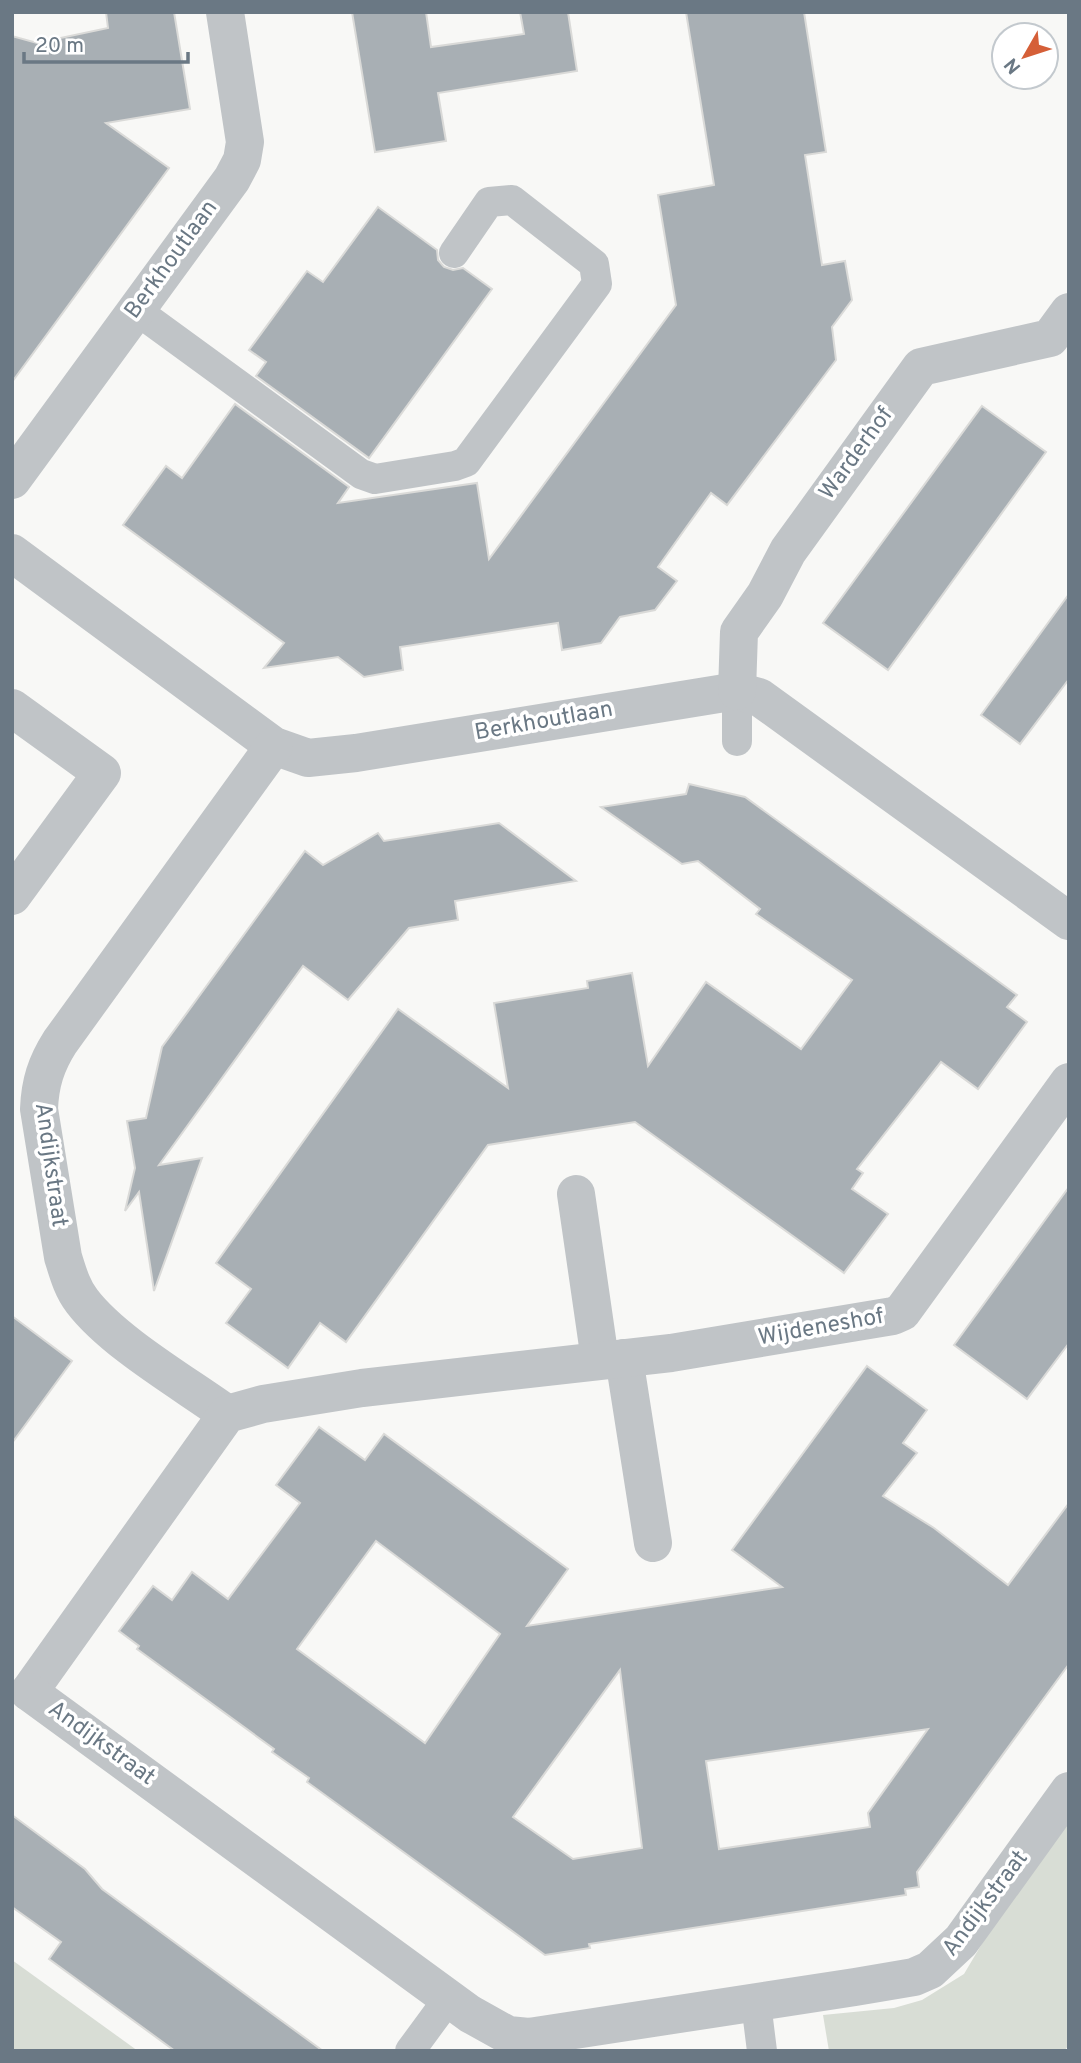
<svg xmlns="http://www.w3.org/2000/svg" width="1081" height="2063" font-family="Overpass,sans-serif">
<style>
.green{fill:#d8ddd5}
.building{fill:#a8afb4;stroke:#dadad8;stroke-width:2;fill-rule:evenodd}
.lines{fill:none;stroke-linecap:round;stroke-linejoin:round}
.lane{stroke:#c0c4c7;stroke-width:30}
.street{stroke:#c0c4c7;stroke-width:38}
.labels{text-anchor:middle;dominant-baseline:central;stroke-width:7;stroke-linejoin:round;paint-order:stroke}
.street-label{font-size:23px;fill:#6a7884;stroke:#fff}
</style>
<rect width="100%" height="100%" fill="#f8f8f6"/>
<g class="green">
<polygon points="1069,1820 1069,2045 1064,2051 829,2051 823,2015 894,2008 922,2000 964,1974 999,1915"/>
<polygon points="12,1960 138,2051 12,2051"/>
</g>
<g class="building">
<polygon points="106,12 174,12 190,109 106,123 169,168 12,382 12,36 37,43 108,28"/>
<polygon points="352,12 426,12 431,47 524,34 520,12 568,12 577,71 438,93 446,141 375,152"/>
<polygon points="686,12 804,12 826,152 805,155 822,265 845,261 852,300 832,327 836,360 727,505 711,493 685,529 658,567 677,581 655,610 620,617 601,643 562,650 558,623 400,647 403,670 364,677 338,657 264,668 284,643 123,525 166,466 182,478 235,404 349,487 338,503 477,483 489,559 676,305 658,195 714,185"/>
<polygon points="378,207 437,250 438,260 444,267 453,270 463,268 492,289 369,458 256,376 266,362 249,350 307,271 323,282"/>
<polygon points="982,406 1046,452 888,670 823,623"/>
<polygon points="1069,594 1069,679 1020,744 981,715"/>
<polygon points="689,784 745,797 1017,995 1007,1007 1027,1022 978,1089 941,1062 857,1169 863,1173 852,1189 888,1214 844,1273 635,1122 488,1145 346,1342 320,1323 288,1368 226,1323 251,1289 216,1263 398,1009 508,1088 494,1003 588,988 587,981 632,973 648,1066 706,982 801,1049 852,980 756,914 760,909 698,861 682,864 601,807 686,794"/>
<polygon points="499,823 576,881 455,901 458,920 409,928 348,1000 303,966 159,1165 202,1158 154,1291 139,1192 125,1211 135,1168 127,1121 146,1118 162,1047 305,851 323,865 378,833 384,841"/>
<polygon points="1069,1187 1069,1343 1027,1399 954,1345"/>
<polygon points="12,1316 72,1361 12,1443"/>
<path d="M867 1366 927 1410 903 1443 917 1453 883 1496 934 1528 1008 1585 1069 1503V1664L917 1872 919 1887 905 1889 906 1895 589 1944 590 1948 545 1955 307 1782 309 1778 272 1752 274 1749 137 1649 139 1646 119 1631 153 1586 172 1600 192 1572 228 1599 300 1503 276 1485 319 1427 365 1460 384 1434 568 1569 527 1626 782 1587 732 1550ZM376 1541 500 1634 425 1743 297 1649ZM620 1670 642 1848 573 1859 513 1817ZM928 1729 868 1813 870 1827 719 1849 706 1761Z"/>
<polygon points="12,1815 85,1869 102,1889 323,2051 175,2051 49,1959 61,1942 12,1907"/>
</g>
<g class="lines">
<g class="lane">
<polyline points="136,310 361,474 375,479 455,466 466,462 597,284 594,264 512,200 489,202 454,253"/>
<polyline points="737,741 737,691"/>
<polyline points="756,2003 762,2051"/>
<polyline points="410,2051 449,1998"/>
</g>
<g class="street">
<polyline points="12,480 232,179 242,160 245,142 225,12"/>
<polyline points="12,553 274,746 308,758 356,753 737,691 759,697 1069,921"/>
<polyline points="737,691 739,632 765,595 788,551 921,367 1050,338 1069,312"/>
<polyline points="12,708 102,773 12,896"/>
<polyline points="576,1194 600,1360"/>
<polyline points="624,1358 653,1543"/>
<path d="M227 1414C184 1383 113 1342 82 1301 72 1288 68 1273 63 1257L39 1109C40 1083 46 1064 60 1042L274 746"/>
<polyline points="29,1692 227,1414 263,1404 362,1388 671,1353 893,1316 902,1312 1069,1082"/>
<polyline points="29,1692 470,2014 508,2035 529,2037 855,1987 914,1977 930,1970 961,1941 1069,1791"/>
</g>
</g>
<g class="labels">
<g class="street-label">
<text transform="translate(172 260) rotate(-54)">Berkhoutlaan</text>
<text transform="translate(857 454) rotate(-54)">Warderhof</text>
<text transform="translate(544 722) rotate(-10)">Berkhoutlaan</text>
<text transform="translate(50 1165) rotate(82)">Andijkstraat</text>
<text transform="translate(821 1328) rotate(-10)">Wijdeneshof</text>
<text transform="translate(101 1744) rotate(36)">Andijkstraat</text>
<text transform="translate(986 1904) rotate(-53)">Andijkstraat</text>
</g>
</g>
<rect width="1081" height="2063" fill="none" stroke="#6a7884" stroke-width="28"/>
<g transform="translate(1025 56) rotate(231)"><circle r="33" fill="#ffffff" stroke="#c3c9ce" stroke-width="2"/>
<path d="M0-5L12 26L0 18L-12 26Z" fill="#d55f38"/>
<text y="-10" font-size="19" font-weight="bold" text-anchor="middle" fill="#6a7884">N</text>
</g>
<path d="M24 52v10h164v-10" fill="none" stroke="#6a7884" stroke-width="3.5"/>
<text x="35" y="52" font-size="21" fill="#6a7884" stroke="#ffffff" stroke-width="5" paint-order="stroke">20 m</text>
</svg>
